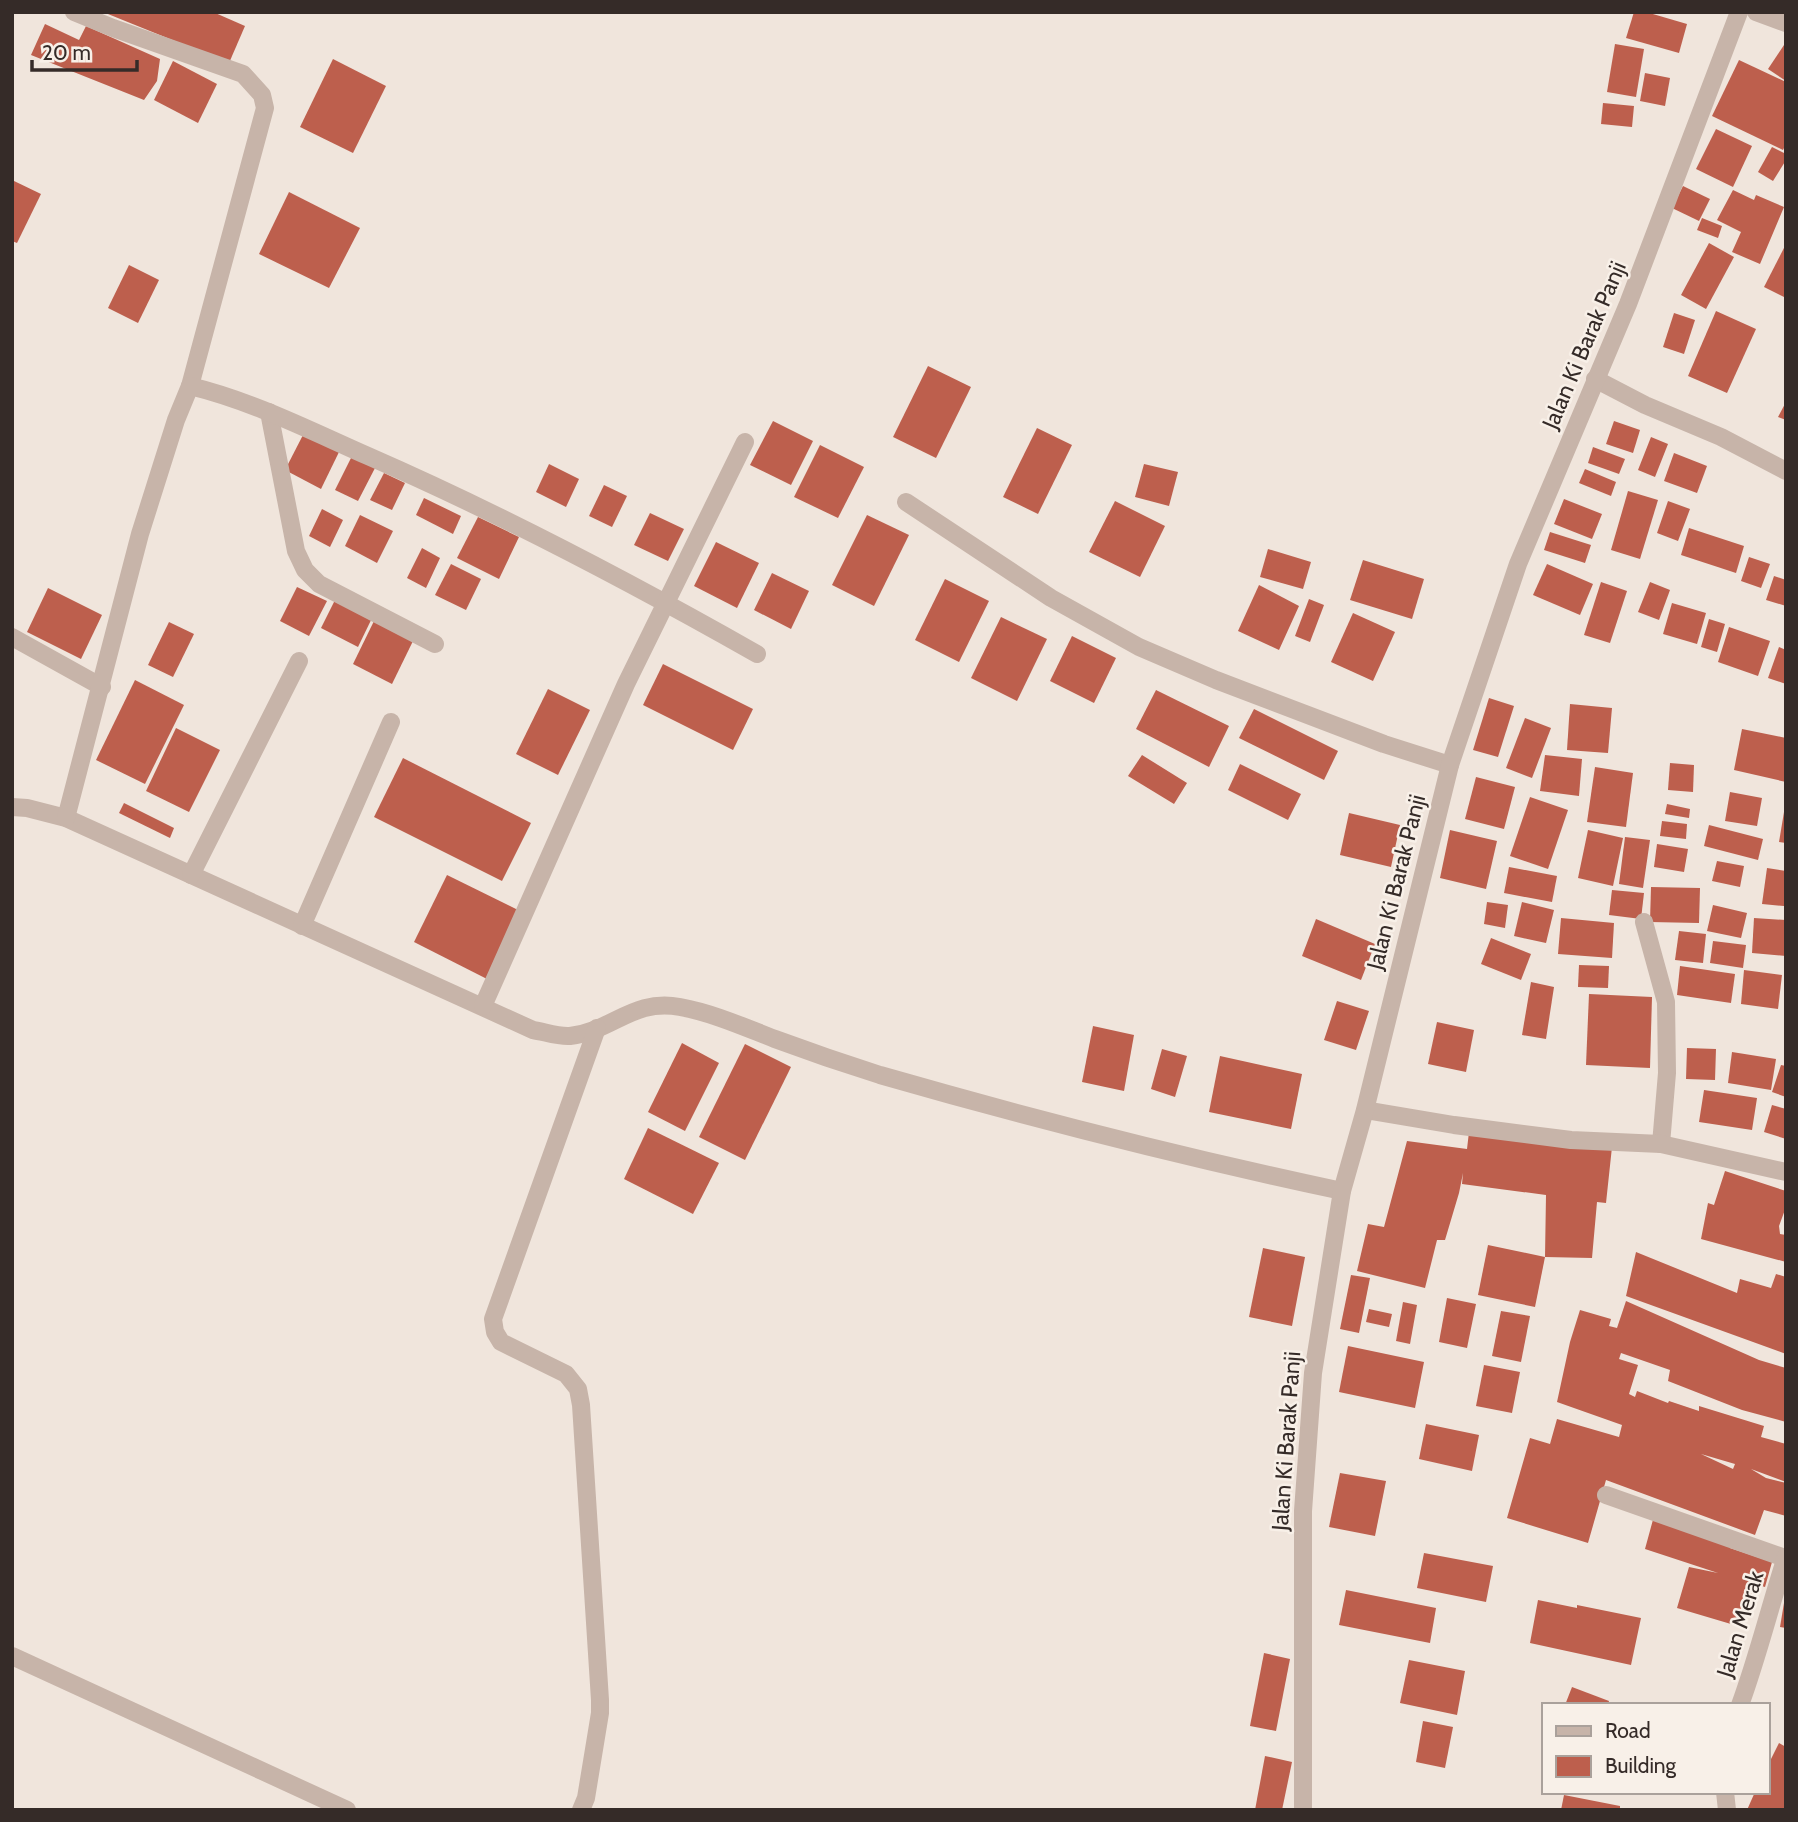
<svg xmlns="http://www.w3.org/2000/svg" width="1798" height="1822" font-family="Cabin,sans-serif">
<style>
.building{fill:#bd5f4d;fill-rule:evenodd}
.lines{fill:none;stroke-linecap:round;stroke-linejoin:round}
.minor{stroke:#c7b4a9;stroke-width:18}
.labels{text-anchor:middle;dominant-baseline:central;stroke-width:5;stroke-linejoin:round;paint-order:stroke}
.street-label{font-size:23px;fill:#352b28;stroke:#f8f0e8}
</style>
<rect width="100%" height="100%" fill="#f0e5dc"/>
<g class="building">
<polygon points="103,12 213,12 245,26 229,63"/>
<polygon points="1634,12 1646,12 1687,24 1679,53 1626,38"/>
<polygon points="45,24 79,40 86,26 160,59 157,81 144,100 31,55"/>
<polygon points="1786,42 1786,81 1768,69"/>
<polygon points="1615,44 1644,49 1636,97 1607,92"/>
<polygon points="333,59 386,86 353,153 300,127"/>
<polygon points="1739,60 1786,82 1786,144 1783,150 1712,116"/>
<polygon points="173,61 217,84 198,123 154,100"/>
<polygon points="1645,73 1670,78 1665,106 1640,101"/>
<polygon points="1603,103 1634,106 1632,127 1601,124"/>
<polygon points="1716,129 1752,146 1733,187 1696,169"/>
<polygon points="1772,147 1786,154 1786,160 1773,181 1758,172"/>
<polygon points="12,180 41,194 17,243 12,241"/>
<polygon points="1683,186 1710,199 1699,221 1672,208"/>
<polygon points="1733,190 1754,200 1756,195 1784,207 1760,264 1732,252 1741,232 1717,220"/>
<polygon points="289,192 360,228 329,288 259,254"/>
<polygon points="1702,218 1722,226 1718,238 1697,230"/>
<polygon points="1709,243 1734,257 1706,309 1681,295"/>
<polygon points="1786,244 1786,298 1764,287"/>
<polygon points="129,265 159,280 138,323 108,308"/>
<polygon points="1716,311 1756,329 1727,393 1688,376"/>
<polygon points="1674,313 1695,320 1684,354 1663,347"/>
<polygon points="928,366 971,387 936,458 893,437"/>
<polygon points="1786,402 1786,420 1778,417"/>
<polygon points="773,421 813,441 791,485 750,465"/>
<polygon points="1614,421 1640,430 1633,453 1606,444"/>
<polygon points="1037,428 1072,445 1038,514 1003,497"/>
<polygon points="303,435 339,452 321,489 285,470"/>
<polygon points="1651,437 1668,444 1655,477 1638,470"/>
<polygon points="820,445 864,467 838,518 794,497"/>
<polygon points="1593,447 1625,459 1619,474 1588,463"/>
<polygon points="1674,453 1707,466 1697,493 1664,481"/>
<polygon points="352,456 375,468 358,501 335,490"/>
<polygon points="549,464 579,479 566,507 536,492"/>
<polygon points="1144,464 1178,472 1169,506 1135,497"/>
<polygon points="1585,469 1616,482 1611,496 1579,483"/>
<polygon points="384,473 405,483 392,510 370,500"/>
<polygon points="604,485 627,496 612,527 589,516"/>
<polygon points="1628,491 1658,500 1640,559 1611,550"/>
<polygon points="424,498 461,516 453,534 416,515"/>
<polygon points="1564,499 1602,514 1592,539 1554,524"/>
<polygon points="1115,501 1165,526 1140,577 1089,552"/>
<polygon points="1668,501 1690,509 1678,541 1657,533"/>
<polygon points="322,509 343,520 330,547 309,536"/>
<polygon points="650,513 684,529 668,561 634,545"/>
<polygon points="360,515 393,531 377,563 345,546"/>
<polygon points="867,515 909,535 874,606 832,585"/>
<polygon points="478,517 519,537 499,579 457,558"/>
<polygon points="1689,528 1744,546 1736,573 1681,555"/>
<polygon points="1550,532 1591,545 1585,563 1544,550"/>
<polygon points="716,542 759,563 737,608 694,586"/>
<polygon points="422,548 440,558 426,588 407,578"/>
<polygon points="1268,549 1311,562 1303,589 1260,577"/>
<polygon points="1749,557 1770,564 1761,588 1741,581"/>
<polygon points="1363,560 1424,579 1412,619 1350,600"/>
<polygon points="451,564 481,579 466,610 435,595"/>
<polygon points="1547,564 1593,584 1580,615 1533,595"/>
<polygon points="772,573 809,591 791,629 754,610"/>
<polygon points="1774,576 1786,580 1786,606 1766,600"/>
<polygon points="945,579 989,601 959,662 915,640"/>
<polygon points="1601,582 1627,591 1610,643 1584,635"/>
<polygon points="1650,582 1670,590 1659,620 1638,612"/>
<polygon points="1259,585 1299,606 1279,650 1238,631"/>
<polygon points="297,587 327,601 309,636 280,621"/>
<polygon points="48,588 102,615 81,659 27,632"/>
<polygon points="336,598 373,616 358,647 321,628"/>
<polygon points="1309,599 1324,605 1310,642 1295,636"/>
<polygon points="1672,603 1706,613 1697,644 1663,634"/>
<polygon points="1353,613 1395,632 1373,681 1331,662"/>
<polygon points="1001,617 1047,639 1017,701 971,678"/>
<polygon points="1709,619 1725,624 1717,652 1701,647"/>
<polygon points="374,621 413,641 392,684 353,664"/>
<polygon points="169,622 194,634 173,677 148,665"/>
<polygon points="1729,627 1770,641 1758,676 1718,662"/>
<polygon points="1072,636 1116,658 1094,703 1050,681"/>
<polygon points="1779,647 1786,650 1786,684 1768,678"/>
<polygon points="663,664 753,709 733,750 643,705"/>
<polygon points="135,680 184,705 145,784 96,760"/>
<polygon points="548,689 590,710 558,775 516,754"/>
<polygon points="1156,690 1229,726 1209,767 1136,729"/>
<polygon points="1489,698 1514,706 1498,757 1473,750"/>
<polygon points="1570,704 1612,708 1608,753 1567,750"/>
<polygon points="1254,709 1338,751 1324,780 1239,738"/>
<polygon points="1525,718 1551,728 1532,778 1506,768"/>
<polygon points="176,728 220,750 189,812 146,791"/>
<polygon points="1742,729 1786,738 1786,782 1734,770"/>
<polygon points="1142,755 1187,783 1174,804 1128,776"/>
<polygon points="1545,755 1582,759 1579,796 1540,791"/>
<polygon points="403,758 531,823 502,881 374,817"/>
<polygon points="1670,763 1694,765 1693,792 1668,790"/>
<polygon points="1240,764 1301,794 1288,820 1228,790"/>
<polygon points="1595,767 1633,773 1626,827 1587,822"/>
<polygon points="1476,777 1515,787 1504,829 1465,819"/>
<polygon points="1730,792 1762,798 1757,826 1725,821"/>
<polygon points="1530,797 1568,810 1548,869 1510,856"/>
<polygon points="124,803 174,828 170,838 119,813"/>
<polygon points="1667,804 1690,809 1689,818 1665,814"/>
<polygon points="1784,812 1786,812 1786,843 1779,842"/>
<polygon points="1349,813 1400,825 1391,867 1340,855"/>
<polygon points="1662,821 1687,824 1686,839 1660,836"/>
<polygon points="1709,825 1763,839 1758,860 1704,846"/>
<polygon points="1450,830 1497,841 1486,889 1440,878"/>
<polygon points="1588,830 1623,838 1613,886 1578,878"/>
<polygon points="1625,837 1650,840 1643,888 1619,884"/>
<polygon points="1657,844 1688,849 1684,872 1654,867"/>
<polygon points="1717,861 1744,866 1740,887 1712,881"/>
<polygon points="1509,867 1557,876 1552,902 1504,893"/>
<polygon points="1767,868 1786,871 1784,906 1762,904"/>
<polygon points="447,875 520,911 487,979 414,942"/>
<polygon points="1651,887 1700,888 1699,923 1650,922"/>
<polygon points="1612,890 1644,893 1641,919 1609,915"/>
<polygon points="1487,902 1508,905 1505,928 1484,924"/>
<polygon points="1522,902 1554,910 1546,943 1514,936"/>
<polygon points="1713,905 1747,913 1741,938 1707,931"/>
<polygon points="1561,918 1614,923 1612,958 1558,954"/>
<polygon points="1754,918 1786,920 1786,956 1752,953"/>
<polygon points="1316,919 1375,944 1361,980 1302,956"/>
<polygon points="1679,931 1706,934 1703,963 1675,960"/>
<polygon points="1491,938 1531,954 1521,980 1481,964"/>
<polygon points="1713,941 1746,945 1743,968 1710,963"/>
<polygon points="1579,965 1609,966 1608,988 1578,987"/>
<polygon points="1680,966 1735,974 1731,1003 1677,995"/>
<polygon points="1744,970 1782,975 1778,1009 1741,1004"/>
<polygon points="1531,982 1554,987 1546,1039 1522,1035"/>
<polygon points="1589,994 1652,997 1650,1068 1586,1065"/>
<polygon points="1337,1001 1369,1011 1356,1050 1324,1040"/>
<polygon points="1437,1022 1474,1030 1466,1072 1428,1064"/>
<polygon points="1093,1026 1134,1035 1124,1091 1082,1082"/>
<polygon points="682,1043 719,1063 685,1131 648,1112"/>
<polygon points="745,1044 791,1067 745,1160 699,1137"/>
<polygon points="1687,1048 1716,1049 1715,1080 1686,1079"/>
<polygon points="1162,1049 1187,1056 1175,1097 1151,1089"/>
<polygon points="1732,1052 1776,1059 1771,1090 1728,1083"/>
<polygon points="1220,1056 1302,1074 1291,1129 1209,1112"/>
<polygon points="1781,1065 1786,1066 1786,1097 1772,1092"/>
<polygon points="1704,1090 1757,1098 1752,1130 1699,1122"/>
<polygon points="1772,1105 1786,1109 1786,1139 1764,1132"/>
<polygon points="648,1128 719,1163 693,1214 624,1179"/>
<polygon points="1469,1132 1612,1147 1606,1203 1597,1202 1592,1258 1545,1257 1546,1195 1462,1184 1463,1173 1459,1193 1445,1240 1437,1240 1425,1288 1357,1271 1368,1224 1384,1227 1407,1141 1467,1149"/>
<polygon points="1725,1171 1786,1191 1786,1207 1779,1226 1780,1234 1786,1235 1786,1262 1701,1239 1708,1203 1714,1205"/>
<polygon points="1488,1245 1545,1257 1535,1307 1478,1295"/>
<polygon points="1263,1248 1305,1257 1292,1326 1249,1317"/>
<polygon points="1636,1252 1737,1293 1740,1279 1771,1288 1776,1274 1786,1277 1786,1354 1626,1296"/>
<polygon points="1351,1275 1370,1278 1359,1333 1340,1329"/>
<polygon points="1447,1298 1476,1304 1467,1348 1439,1342"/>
<path d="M1626 1301 1759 1360 1786 1368V1422L1742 1410 1668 1381 1670 1370 1621 1353 1619 1359 1638 1365 1629 1394 1635 1397 1637 1391 1668 1403 1669 1401 1699 1411V1406L1764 1426 1761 1437 1786 1444V1482L1751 1469 1766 1478 1786 1483V1516L1764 1510 1755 1535 1606 1480 1588 1543 1507 1518 1530 1438 1550 1444 1557 1419 1619 1437 1622 1425 1557 1402 1570 1342 1580 1310 1611 1319 1609 1326 1617 1328ZM1701 1454 1735 1464 1733 1469Z"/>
<polygon points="1403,1302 1417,1305 1410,1344 1396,1341"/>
<polygon points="1369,1309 1392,1314 1389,1327 1366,1322"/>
<polygon points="1501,1311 1530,1316 1521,1362 1492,1356"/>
<polygon points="1348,1346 1424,1362 1415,1408 1339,1392"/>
<polygon points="1484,1365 1520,1372 1512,1413 1476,1406"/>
<polygon points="1426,1424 1479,1435 1472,1471 1419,1459"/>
<polygon points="1340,1473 1386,1481 1375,1536 1329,1527"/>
<polygon points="1654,1516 1729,1544 1730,1548 1772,1562 1765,1587 1755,1584 1741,1627 1677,1608 1689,1567 1718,1573 1645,1549"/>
<polygon points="1424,1553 1493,1566 1486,1602 1417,1588"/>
<polygon points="1346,1590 1436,1608 1430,1643 1339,1625"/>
<polygon points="1538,1600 1577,1608 1577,1605 1641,1618 1631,1665 1530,1643"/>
<polygon points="1784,1603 1786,1603 1786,1628 1780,1627"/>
<polygon points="1264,1653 1290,1659 1276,1731 1250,1726"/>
<polygon points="1409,1660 1465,1671 1457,1715 1400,1703"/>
<polygon points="1572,1687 1609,1701 1608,1705 1565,1705"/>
<polygon points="1423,1721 1453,1727 1445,1768 1416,1762"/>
<polygon points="1779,1743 1786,1747 1786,1810 1747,1810 1755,1792 1768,1792 1768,1765"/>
<polygon points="1265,1756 1292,1762 1282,1810 1255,1810"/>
<polygon points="1564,1795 1620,1806 1620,1810 1561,1810"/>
</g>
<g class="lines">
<g class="minor">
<polyline points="74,12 113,28 243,74 262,95 265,108 190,386"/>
<polyline points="1756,12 1786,23"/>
<polyline points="1595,379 1645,405 1721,437 1786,471"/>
<polyline points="269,412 296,551 305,570 319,584 435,644"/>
<polyline points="906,502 1051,598 1139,647 1216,680 1384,744 1450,765"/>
<polyline points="12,637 102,687"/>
<path d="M12 807 27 808 66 818 533 1030C545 1032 559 1037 570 1036 613 1031 633 998 680 1007 713 1013 744 1027 775 1039 810 1052 845 1064 880 1075 1033 1119 1187 1158 1342 1191"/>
<path d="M66 818 140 534 176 420 190 386C252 401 309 430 368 456 501 514 630 582 757 654"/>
<polyline points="191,875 299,661"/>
<polyline points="1644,922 1666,1002 1667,1073 1661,1144"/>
<polyline points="302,926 391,722"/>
<polyline points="483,1006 626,684 745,442"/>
<polyline points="1365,1110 1454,1125 1571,1140 1661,1144 1786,1172"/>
<polyline points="1606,1495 1785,1558"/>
<polyline points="12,1656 347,1810"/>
<path d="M1740 1705C1758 1656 1770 1606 1786 1557"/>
<polyline points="1725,1792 1727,1810"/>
<polyline points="581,1810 586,1798 600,1713 600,1700 581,1405 578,1389 566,1374 501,1342 495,1332 493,1319 597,1028"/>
<polyline points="1303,1810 1303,1511 1313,1373 1342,1191 1365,1110 1450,765 1518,564 1628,304 1739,12"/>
</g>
</g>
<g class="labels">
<g class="street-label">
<text transform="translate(1584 345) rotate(-67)">Jalan Ki Barak Panji</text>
<text transform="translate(1396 882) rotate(-76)">Jalan Ki Barak Panji</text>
<text transform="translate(1286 1441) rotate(-86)">Jalan Ki Barak Panji</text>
<text transform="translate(1740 1624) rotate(-73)">Jalan Merak</text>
</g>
</g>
<rect width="1798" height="1822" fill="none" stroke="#352b28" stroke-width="28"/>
<rect x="1542" y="1703" width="228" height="91" fill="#f8f0e8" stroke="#aaa19b" stroke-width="2"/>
<rect x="1556" y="1726" width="35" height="10" fill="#c7b4a9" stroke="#aaa19b" stroke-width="2"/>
<text x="1605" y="1738" font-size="21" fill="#352b28">Road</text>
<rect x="1556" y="1756" width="35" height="21" fill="#bd5f4d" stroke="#aaa19b" stroke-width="2"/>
<text x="1605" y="1773" font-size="21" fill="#352b28">Building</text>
<path d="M32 60v10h105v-10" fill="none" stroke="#352b28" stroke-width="3.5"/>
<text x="42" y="60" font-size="21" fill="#352b28" stroke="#f8f0e8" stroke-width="5" paint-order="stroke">20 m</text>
</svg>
